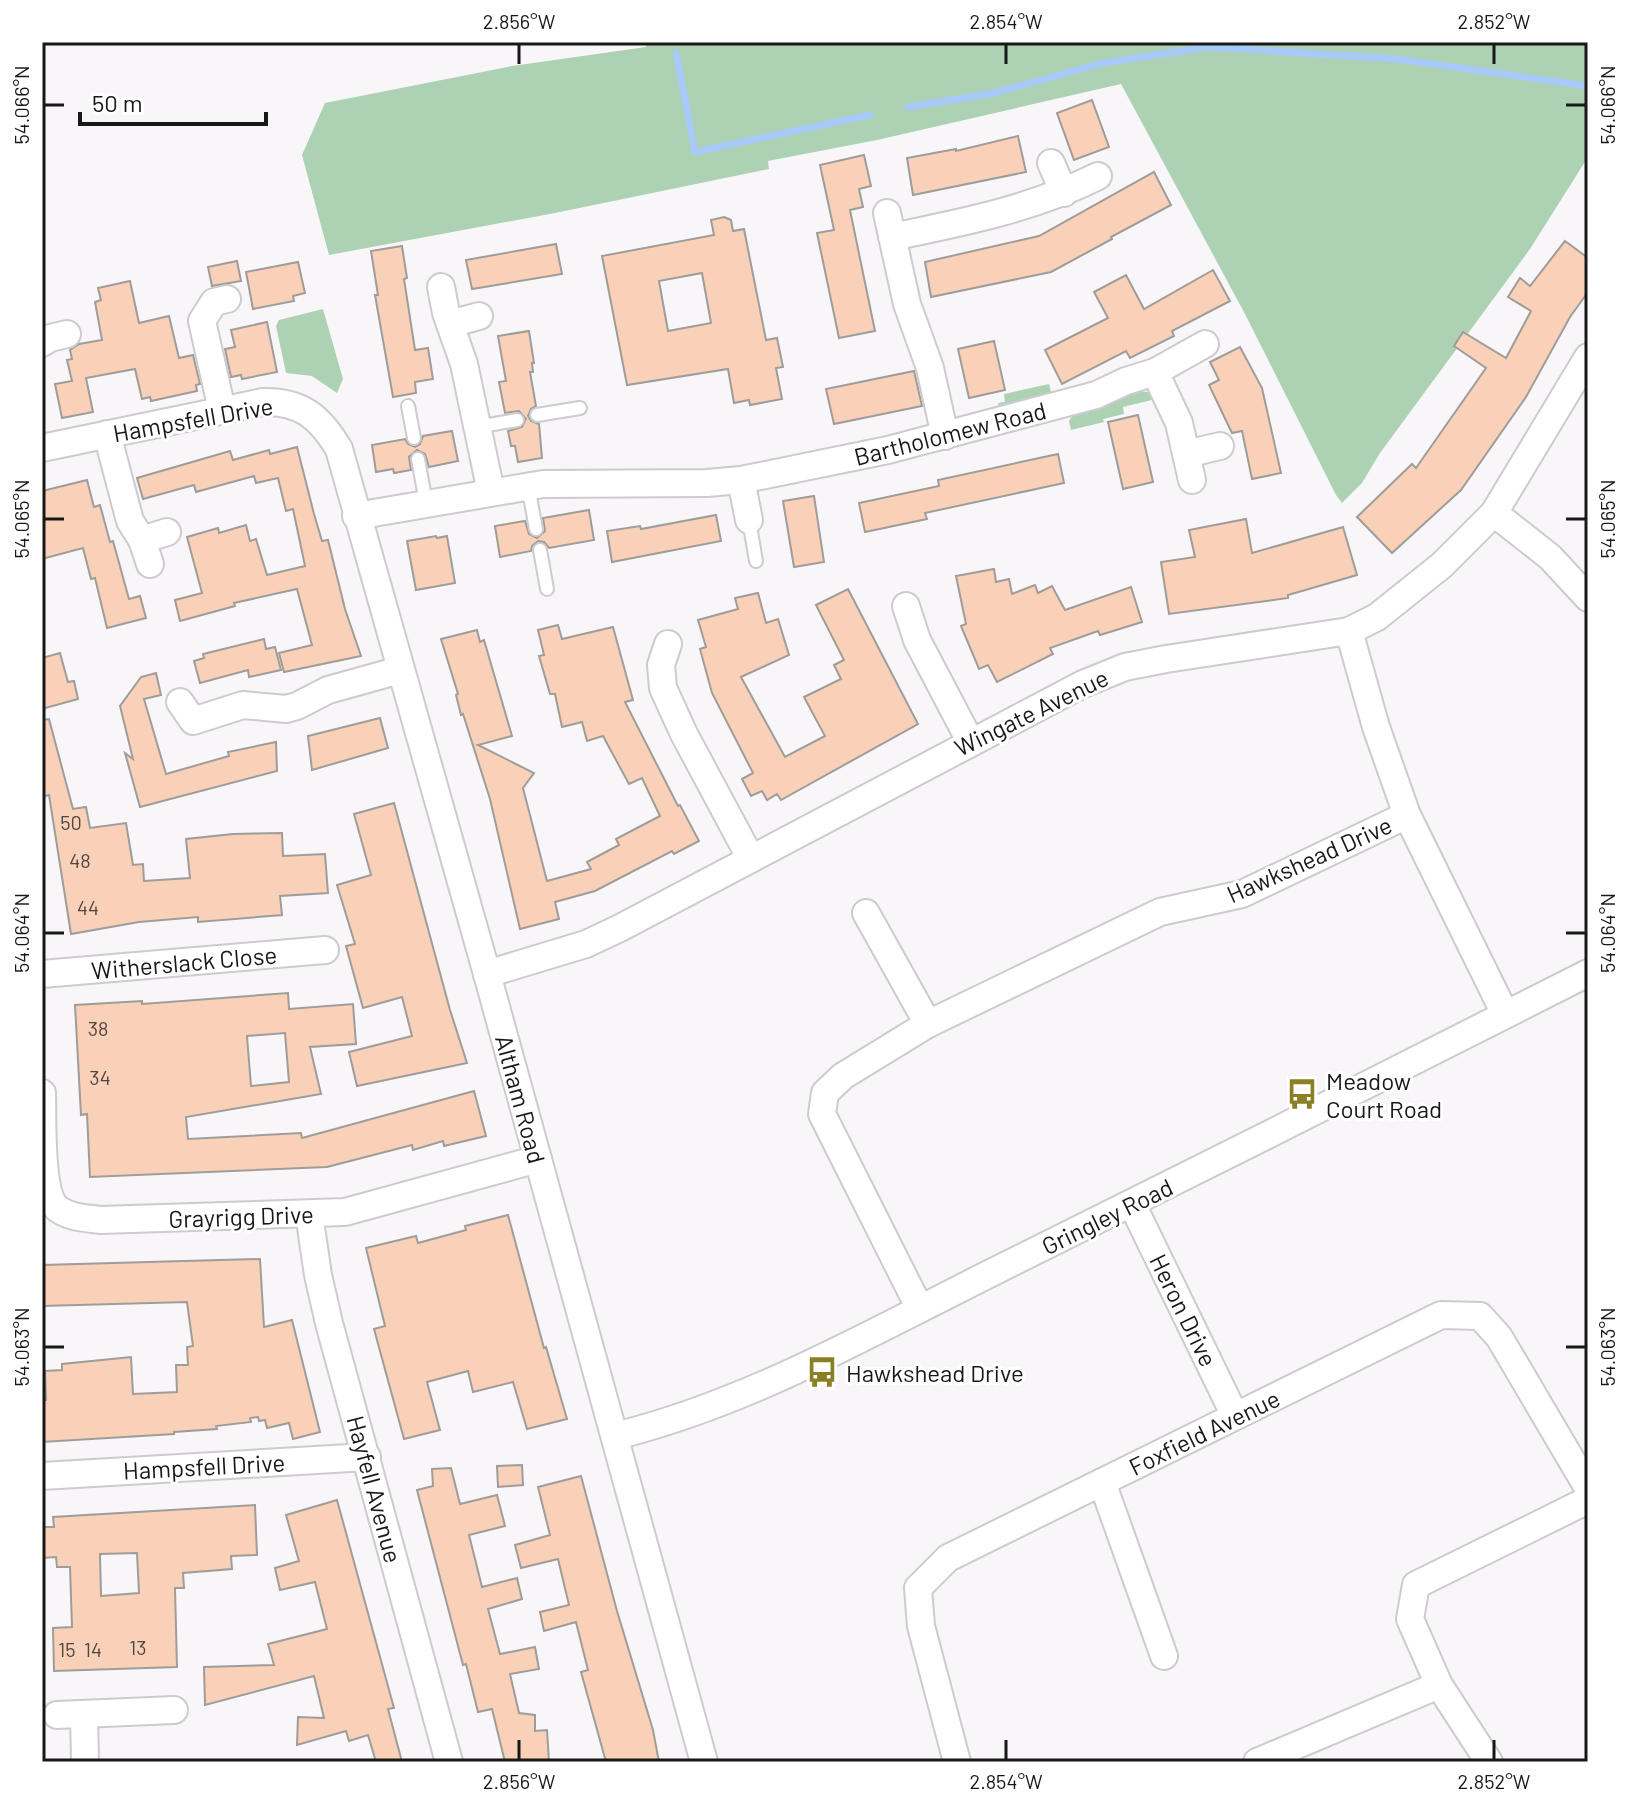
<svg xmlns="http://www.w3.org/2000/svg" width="1630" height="1804" font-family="Barlow,sans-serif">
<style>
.green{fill:#add2b3}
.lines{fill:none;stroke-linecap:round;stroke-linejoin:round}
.stream{stroke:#a8caf9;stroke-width:7}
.building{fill:#f9d1b8;stroke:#9f9c9a;stroke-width:2;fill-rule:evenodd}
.lane-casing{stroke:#cdcbcd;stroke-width:16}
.street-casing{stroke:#cdcbcd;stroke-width:30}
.lane{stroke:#fff;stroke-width:12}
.street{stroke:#fff;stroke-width:26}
.ticks{fill:none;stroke:#191819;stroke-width:3}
.labels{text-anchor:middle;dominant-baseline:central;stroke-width:6;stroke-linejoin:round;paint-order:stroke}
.number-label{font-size:20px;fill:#514641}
.street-label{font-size:24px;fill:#191819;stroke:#fff}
.poi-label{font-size:24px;fill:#191819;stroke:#fff;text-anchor:start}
.neatline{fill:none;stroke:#191819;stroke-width:3}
.ticks-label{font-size:20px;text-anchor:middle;fill:#191819}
</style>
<rect width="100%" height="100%" fill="#f9f6f9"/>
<g class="green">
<polygon points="647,42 1588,42 1588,157 1530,249 1380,453 1362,483 1342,503 1336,495 1245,314 1121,84 877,140 768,161 769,169 555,213 329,255 302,155 325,103 512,66 646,47"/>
<polygon points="323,309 343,379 337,393 312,376 286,373 276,326 279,320"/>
<polygon points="1049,384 1052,395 999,408 998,403 1005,402 1004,394"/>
<polygon points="1135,391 1151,392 1154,395 1152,400 1123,407 1124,414 1103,419 1104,422 1071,430 1069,421 1072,416 1105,405"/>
</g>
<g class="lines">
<g class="stream">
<polyline points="676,53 695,152 870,115"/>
<polyline points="908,107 994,93 1103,63 1208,47 1397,59 1588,86"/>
</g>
</g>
<g class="building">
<polygon points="1092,100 1109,147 1074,160 1057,113"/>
<polygon points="1018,136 1026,172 913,195 907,158 956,149 956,151"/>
<polygon points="864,155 871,186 859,189 863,207 850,210 875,331 839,338 817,233 834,230 820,165"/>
<polygon points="1154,172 1171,205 1111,237 1112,239 1051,272 931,297 925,262 1039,236"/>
<path d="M724 217 731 220 733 231 744 229 766 340 777 338 783 367 776 368 782 399 750 405 749 400 734 403 728 369 627 385 602 256 714 235 711 220ZM702 273 711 323 668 331 659 281Z"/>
<polygon points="1565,241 1588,258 1588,292 1570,317 1526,397 1461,490 1392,553 1357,517 1412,464 1416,468 1486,368 1454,346 1463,332 1506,358 1531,311 1508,297 1520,278 1530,286"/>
<polygon points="556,244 562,274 472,289 466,260"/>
<polygon points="402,246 407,278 404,279 415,350 428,348 433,379 415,382 416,393 393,397 375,295 378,295 371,251"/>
<polygon points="237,261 241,281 212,286 208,267"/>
<polygon points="298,262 305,293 293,296 294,301 253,309 246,272"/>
<polygon points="1213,270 1230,301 1172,331 1174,336 1130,358 1126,351 1062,384 1045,350 1108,318 1094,292 1126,275 1144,309"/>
<polygon points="130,281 139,323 169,316 179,358 193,355 200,384 196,385 197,391 151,401 150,397 142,399 135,369 86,378 93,412 62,418 55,384 72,381 67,360 72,359 70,350 79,344 102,340 95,302 101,300 98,288"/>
<polygon points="267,322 277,372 242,379 241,375 231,377 225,349 235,347 231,330"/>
<polygon points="529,331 534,363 532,363 533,372 530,372 536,406 531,409 528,416 531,421 539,424 542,458 518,462 515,446 511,446 508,431 522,427 526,419 519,411 505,413 499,382 506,381 498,336"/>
<polygon points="994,341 1005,390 969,398 958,349"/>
<polygon points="1240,347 1262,388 1281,473 1252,479 1242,431 1232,433 1209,385 1219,380 1210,362"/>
<polygon points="914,371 922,406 834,424 826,389"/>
<polygon points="1138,415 1153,482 1123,489 1108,422"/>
<polygon points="452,431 458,461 429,467 425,454 417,450 409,457 411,470 394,473 393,469 376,472 372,445 405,439 408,444 415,447 420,444 423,436"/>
<polygon points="297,447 314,514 322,541 328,540 345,609 361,656 284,672 279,653 312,645 297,589 234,603 235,606 180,621 175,600 202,593 187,537 218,528 219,533 246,525 250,541 256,539 267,575 305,566 293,509 286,511 278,478 256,483 254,476 196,492 194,485 143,499 137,478 230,451 233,460 269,450 270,454"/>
<polygon points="1058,454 1064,483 925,513 927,519 865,532 859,503 939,486 938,480"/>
<polygon points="87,480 94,507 100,505 110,542 113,541 129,599 140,596 146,618 107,628 95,578 91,579 83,548 42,559 42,491"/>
<polygon points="814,496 824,562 794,567 783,501"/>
<polygon points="589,510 594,540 549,548 544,542 538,541 532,546 531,551 500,557 495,526 525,521 529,534 537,538 545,531 543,518"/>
<polygon points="716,515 721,541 612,562 607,531 640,526 641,529"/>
<polygon points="1246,519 1252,553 1343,527 1357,575 1288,595 1288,598 1169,614 1161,562 1195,557 1189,530"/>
<polygon points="436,536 437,538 447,536 455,583 416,590 407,541"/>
<polygon points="994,569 996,582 1009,579 1012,594 1035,585 1038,593 1052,586 1065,610 1131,587 1142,622 1100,635 1098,631 1050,648 1053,654 997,682 988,665 979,669 961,626 966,624 956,576"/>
<polygon points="848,589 918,724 781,800 777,794 767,800 762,791 751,796 742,779 753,773 712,693 700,649 706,647 698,620 738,609 735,598 758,593 766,623 778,619 789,655 741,677 785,757 825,736 804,697 841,679 834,665 844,660 816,605"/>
<polygon points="558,625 562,639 613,627 633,700 625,702 678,806 680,805 699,841 674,854 672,851 595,891 555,902 559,919 520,929 490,799 463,714 461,715 456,695 458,694 441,639 477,630 480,642 484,640 512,736 478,745 534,773 523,788 547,881 591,869 587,862 619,845 616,839 660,816 642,778 629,784 603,736 587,741 582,722 562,727 555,694 550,694 539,656 544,655 538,630"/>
<polygon points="264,639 266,649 275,647 281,670 249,677 248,670 200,683 194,661 204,658 203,654"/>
<polygon points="60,653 68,682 74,681 78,699 42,709 42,658"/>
<polygon points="156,673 161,695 144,699 166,774 229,756 228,752 276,742 277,771 140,807 125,753 133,759 120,706 141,677"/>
<polygon points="380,718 388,748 312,770 308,736"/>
<polygon points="49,719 73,809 86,807 90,828 126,823 133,865 143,864 144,881 190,878 186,839 233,834 282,833 283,856 325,854 328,893 280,896 282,915 198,922 198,917 139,922 71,934 49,795 42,797 42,720"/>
<polygon points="394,803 450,1010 467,1063 357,1086 349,1052 412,1036 402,997 363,1008 346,946 355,944 337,885 371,875 354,814"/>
<path d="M288 993 289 1009 353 1004 356 1044 310 1047 321 1094 186 1117 188 1139 301 1133 302 1138 474 1091 486 1136 444 1146 443 1141 413 1150 412 1145 327 1167 90 1177 87 1114 81 1115 75 1005 142 1001V1004ZM285 1033 289 1082 251 1086 247 1036Z"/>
<polygon points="508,1215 544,1348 546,1347 567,1419 527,1429 513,1382 473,1392 468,1371 427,1382 440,1430 404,1439 374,1329 385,1326 366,1248 416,1236 418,1243 466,1230 465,1226"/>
<polygon points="260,1259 264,1327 292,1320 320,1432 293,1439 289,1423 267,1428 265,1420 259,1421 258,1417 250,1418 251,1422 216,1426 217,1429 174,1432 174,1434 42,1442 42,1400 46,1400 45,1371 62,1370 62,1364 131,1357 133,1394 177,1392 176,1365 188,1365 187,1347 193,1346 187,1302 42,1306 42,1265"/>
<polygon points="522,1465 523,1485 498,1487 497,1466"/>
<polygon points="451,1468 460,1504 497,1495 505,1526 469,1535 482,1587 517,1578 522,1599 488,1609 500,1654 535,1647 539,1669 510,1674 519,1713 535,1715 535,1731 547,1730 549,1762 505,1762 492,1709 478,1712 466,1664 463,1665 417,1490 433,1486 432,1469"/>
<polygon points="581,1476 617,1611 653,1730 659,1762 606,1762 581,1672 588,1670 576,1622 544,1631 540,1612 569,1605 558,1559 521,1568 515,1545 550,1535 538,1487"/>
<polygon points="337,1500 394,1708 388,1709 402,1762 376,1762 368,1735 349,1741 346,1731 297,1745 298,1717 324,1718 314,1676 205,1705 204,1667 274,1665 268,1644 327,1629 315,1582 280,1590 275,1568 299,1561 286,1515"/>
<path d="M255 1505 257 1555 231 1556 232 1569 183 1573 184 1588H175L177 1667 54 1671 53 1628 72 1627 70 1567H57L56 1557 42 1558V1527H54L53 1517ZM137 1553 139 1593 101 1596 100 1554Z"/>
</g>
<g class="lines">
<defs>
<g id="lane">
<polyline points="408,406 414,438"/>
<polyline points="537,415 580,408"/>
<polyline points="477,427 517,420"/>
<polyline points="418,459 426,503"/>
<polyline points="528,486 536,529"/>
<polyline points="749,520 756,561"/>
<polyline points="540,550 547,589"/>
</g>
<g id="street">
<polyline points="1051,163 1064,193"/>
<polyline points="887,213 907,304 930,368 945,436"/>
<path d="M892 237C964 222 1032 209 1098 176"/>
<polyline points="441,287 446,313 464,364 491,492"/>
<polyline points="450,324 479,316"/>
<polyline points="42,343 50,338 67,334"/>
<polyline points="1155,372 1179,423 1192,480"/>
<polyline points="222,410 202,321 214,302 227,299"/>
<polyline points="107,434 130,521 142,540 150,564"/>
<path d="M42 448 263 402C301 401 320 417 339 449L487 974 704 1762"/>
<polyline points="1186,454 1220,446"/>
<polyline points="741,480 749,520"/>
<polyline points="1494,513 1550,557 1588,598"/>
<polyline points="356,516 543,484 707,483 741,480 888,450 1096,395 1126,381 1155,372 1205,344"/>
<polyline points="142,540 167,532"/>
<polyline points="906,606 917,640 970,741"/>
<polyline points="1349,631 1376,727 1407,815 1505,1014"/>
<polyline points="668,644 661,665 663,688 684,734 751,859"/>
<polyline points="180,702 193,721 243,705 286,709 297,706 328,690 400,670"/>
<polyline points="866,913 928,1024"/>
<polyline points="42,974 325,950"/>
<polyline points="487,974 586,944 620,928 1083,684 1125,667 1166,659 1349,631 1377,617 1442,565 1494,513 1588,357"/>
<path d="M42 1093C43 1118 39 1194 58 1209 71 1218 86 1218 100 1220L345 1212 538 1159"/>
<polyline points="1132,1204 1235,1416"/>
<polyline points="309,1214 318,1275 329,1323 449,1762"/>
<polyline points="920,1309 822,1114 825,1093 843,1076 928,1024 1160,912 1242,894 1407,815"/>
<path d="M615 1436C746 1404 867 1335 987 1275 1188 1176 1388 1074 1588 973"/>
<polyline points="42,1476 367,1457"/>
<polyline points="1102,1482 1164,1656"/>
<polyline points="84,1714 85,1762"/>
<polyline points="57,1715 174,1710"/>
<polyline points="957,1762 921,1626 918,1588 948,1558 1441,1315 1480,1316 1499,1337 1588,1488"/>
<polyline points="1257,1762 1439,1685"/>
<polyline points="1489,1762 1439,1685 1410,1619 1416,1585 1588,1500"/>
</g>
</defs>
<use href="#lane" class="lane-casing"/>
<use href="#street" class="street-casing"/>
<use href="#lane" class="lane"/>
<use href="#street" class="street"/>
</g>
<path class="ticks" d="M519 44V64M1006 44V64M1494 44V64M44 105H64M1566 105H1586M44 519H64M1566 519H1586M44 933H64M1566 933H1586M44 1347H64M1566 1347H1586M519 1740V1760M1006 1740V1760M1494 1740V1760"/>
<defs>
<symbol id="bus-bare" viewBox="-9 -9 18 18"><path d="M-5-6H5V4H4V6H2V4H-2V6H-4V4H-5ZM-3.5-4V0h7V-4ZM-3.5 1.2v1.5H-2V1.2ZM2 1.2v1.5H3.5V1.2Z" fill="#8a7f25" stroke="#fff" stroke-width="2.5" paint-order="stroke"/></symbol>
</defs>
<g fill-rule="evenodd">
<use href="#bus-bare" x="1280" y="1072" width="44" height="44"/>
<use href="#bus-bare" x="800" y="1350" width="44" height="44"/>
</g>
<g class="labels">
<g class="number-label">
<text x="71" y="822">50</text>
<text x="80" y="860">48</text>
<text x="88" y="907">44</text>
<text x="98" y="1028">38</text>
<text x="100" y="1077">34</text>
<text x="138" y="1647">13</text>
<text x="67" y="1649">15</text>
<text x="93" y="1649">14</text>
</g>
<g class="street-label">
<text transform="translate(193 419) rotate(-10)">Hampsfell Drive</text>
<text transform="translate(950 433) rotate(-14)">Bartholomew Road</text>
<text transform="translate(1031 712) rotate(-26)">Wingate Avenue</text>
<text transform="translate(1309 859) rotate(-24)">Hawkshead Drive</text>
<text transform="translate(184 962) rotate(-5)">Witherslack Close</text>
<text transform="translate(521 1099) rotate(75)">Altham Road</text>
<text transform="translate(241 1216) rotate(-2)">Grayrigg Drive</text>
<text transform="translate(1107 1216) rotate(-26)">Gringley Road</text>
<text transform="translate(1184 1310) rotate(64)">Heron Drive</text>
<text transform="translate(1204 1432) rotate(-26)">Foxfield Avenue</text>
<text transform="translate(204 1466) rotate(-3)">Hampsfell Drive</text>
<text transform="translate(375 1489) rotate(75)">Hayfell Avenue</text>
</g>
<g class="poi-label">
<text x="1326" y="1080">Meadow<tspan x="1326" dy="28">Court Road</tspan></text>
<text x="846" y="1372">Hawkshead Drive</text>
</g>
</g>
<rect width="1630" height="1804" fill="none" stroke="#ffffff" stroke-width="88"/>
<path d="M80 112v12h186v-12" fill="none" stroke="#191819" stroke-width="4"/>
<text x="92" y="112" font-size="24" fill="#191819" stroke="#ffffff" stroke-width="6" paint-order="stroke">50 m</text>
<rect x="44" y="44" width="1542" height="1716" class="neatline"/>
<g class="ticks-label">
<text x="519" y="29">2.856°W</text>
<text x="1006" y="29">2.854°W</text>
<text x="1494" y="29">2.852°W</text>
<text transform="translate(22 105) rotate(-90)" y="7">54.066°N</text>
<text transform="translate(1608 105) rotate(-90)" y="7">54.066°N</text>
<text transform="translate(22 519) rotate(-90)" y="7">54.065°N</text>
<text transform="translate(1608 519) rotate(-90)" y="7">54.065°N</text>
<text transform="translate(22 933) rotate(-90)" y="7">54.064°N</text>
<text transform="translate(1608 933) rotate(-90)" y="7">54.064°N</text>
<text transform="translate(22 1347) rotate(-90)" y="7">54.063°N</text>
<text transform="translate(1608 1347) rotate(-90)" y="7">54.063°N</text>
<text x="519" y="1789">2.856°W</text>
<text x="1006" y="1789">2.854°W</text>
<text x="1494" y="1789">2.852°W</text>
</g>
</svg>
